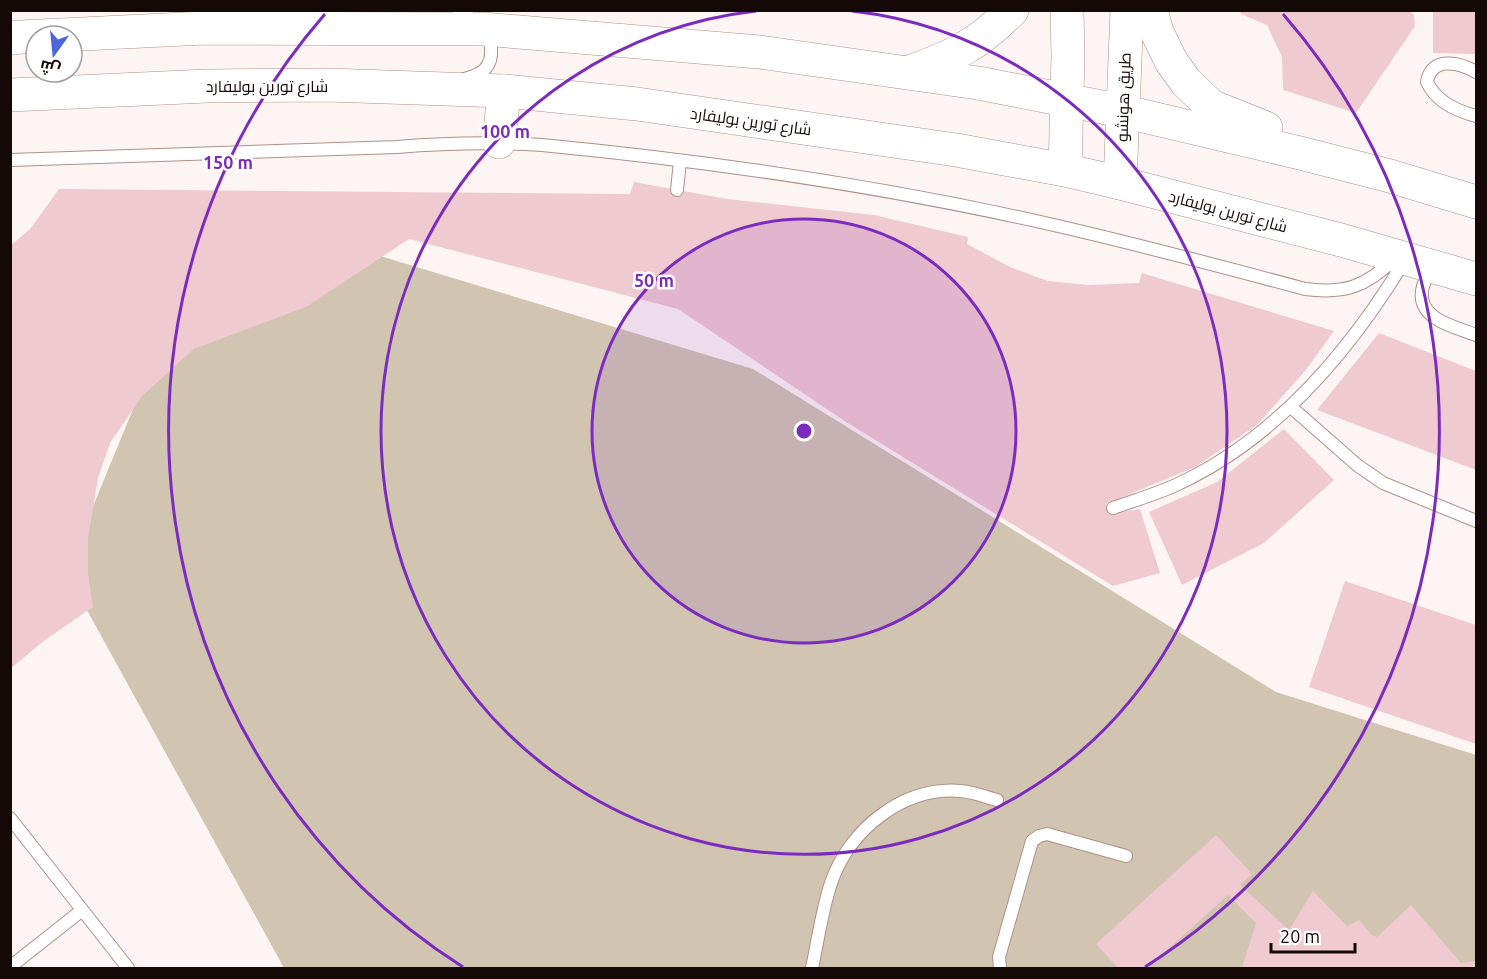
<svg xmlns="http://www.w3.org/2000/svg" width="1487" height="979" font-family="Ubuntu,Cairo,sans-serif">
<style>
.green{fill:#d1c5b1}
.building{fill:#efcad0}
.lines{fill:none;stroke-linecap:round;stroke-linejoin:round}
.lane-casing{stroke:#b08f88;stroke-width:14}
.secondary-casing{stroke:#b08f88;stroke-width:34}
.lane{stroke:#fff;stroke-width:12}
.secondary{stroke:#fff;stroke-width:33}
.ring{fill:none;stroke:#7b2cbf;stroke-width:3}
.labels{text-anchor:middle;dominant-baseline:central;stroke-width:5;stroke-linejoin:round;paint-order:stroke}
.street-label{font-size:16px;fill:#150907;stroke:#fff}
.centre{fill:#7b2cbf;stroke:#fff;stroke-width:3}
.ring-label{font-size:18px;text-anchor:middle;font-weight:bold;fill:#7b2cbf;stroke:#fff;stroke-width:5;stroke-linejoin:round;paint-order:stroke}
</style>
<rect width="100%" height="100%" fill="#fdf5f3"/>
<polygon class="green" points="377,255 753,369 1276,692 1476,755 1476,968 284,968 66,572 152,363"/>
<g class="building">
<polygon points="1239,10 1409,10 1414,15 1415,26 1356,113 1283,90 1282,57 1267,25 1241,14"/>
<polygon points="1433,10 1476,10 1476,54 1433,53"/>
<polygon points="634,182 727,199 874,215 968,237 967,244 1010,267 1048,281 1088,285 1139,283 1142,273 1334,331 1305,371 1257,425 1195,467 1106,504 1108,514 1140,509 1160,573 1113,586 846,422 678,309 409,239 306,307 194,349 142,396 110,443 98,478 88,539 88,573 93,607 45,640 10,669 10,246 30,229 59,189 630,194"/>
<polygon points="1379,333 1476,371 1476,470 1317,410"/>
<polygon points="1284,429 1334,480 1264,543 1182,585 1149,512 1217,482"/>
<polygon points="1345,581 1476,625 1476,744 1309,687"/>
<polygon points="1216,835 1252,874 1240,885 1289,930 1313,891 1347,926 1359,920 1372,935 1377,937 1411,905 1461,963 1476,961 1476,968 1242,968 1256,923 1228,895 1147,968 1118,968 1096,944"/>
</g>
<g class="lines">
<defs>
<g id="lane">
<path d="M459 10C467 16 476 21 482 28 492 38 495 58 485 69 480 75 471 77 464 79"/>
<path d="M1476 72C1459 62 1431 56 1427 82 1436 102 1457 111 1476 116"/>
<path d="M10 160 397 147C446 143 493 142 542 145 708 161 874 185 1036 221 1126 241 1216 265 1305 289 1344 294 1366 287 1394 259"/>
<polyline points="677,190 680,161"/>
<path d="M1434 271C1427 276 1423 283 1422 291 1418 320 1456 327 1476 335"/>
<polyline points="1291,407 1357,465 1383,483 1476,521"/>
<path d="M1113 508C1135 500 1157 494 1178 484 1277 438 1350 351 1405 260"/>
<polyline points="10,818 128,968"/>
<polyline points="10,967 81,911"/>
<path d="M812 968C818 940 822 910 831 883 849 830 903 786 961 791 973 792 986 797 997 800"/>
<polyline points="1000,968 999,957 1032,841 1039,836 1047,834 1126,856"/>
</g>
<g id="secondary">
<polyline points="1151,10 1157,32 1171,61 1186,82 1211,106 1266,128"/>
<polyline points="41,36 205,28 483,29 759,52 978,83 1122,111 1300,153 1390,176 1476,202"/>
<polyline points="10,38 36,36"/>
<path d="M909 72C953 57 979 44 1012 10"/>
<polyline points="10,95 207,86 328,85 504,91 637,104 956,150 1065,170 1120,183 1341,240 1476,279"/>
<polyline points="499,142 504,91"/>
<polyline points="1065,170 1068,56 1067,10"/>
<polyline points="1120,183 1127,10"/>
</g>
</defs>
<use href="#lane" class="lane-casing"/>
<use href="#secondary" class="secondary-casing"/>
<use href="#lane" class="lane"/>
<use href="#secondary" class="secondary"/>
</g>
<circle cx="804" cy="431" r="212" fill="#7b2cbf" fill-opacity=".12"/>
<g class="ring">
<circle cx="804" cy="431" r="212"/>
<path d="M852 11A423 423 0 1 1 756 11"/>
<path d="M463 967A635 635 0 0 1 325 14M1283 14A635 635 0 0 1 1145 967"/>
</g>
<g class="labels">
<g class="street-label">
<text x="267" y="86">شارع تورين بوليفارد</text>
<text transform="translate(1123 97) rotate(-88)">طريق هونشو</text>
<text transform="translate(751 121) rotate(8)">شارع تورين بوليفارد</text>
<text transform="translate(1228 211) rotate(15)">شارع تورين بوليفارد</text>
</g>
</g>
<circle cx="804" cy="431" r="9" class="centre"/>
<g class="ring-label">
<text x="505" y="138">100 m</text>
<text x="228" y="169">150 m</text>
<text x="654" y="287">50 m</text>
</g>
<rect width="1487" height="979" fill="none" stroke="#150907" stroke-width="24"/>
<g transform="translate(54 54) rotate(195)"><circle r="28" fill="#ffffff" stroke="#a19d9c" stroke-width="1.5"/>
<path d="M0-4.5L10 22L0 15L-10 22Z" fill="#4b67db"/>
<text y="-9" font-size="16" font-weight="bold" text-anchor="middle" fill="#150907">ش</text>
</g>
<path d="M1271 943v9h84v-9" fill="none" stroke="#150907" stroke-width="3"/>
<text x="1280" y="943" font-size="18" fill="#150907" stroke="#ffffff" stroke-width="4.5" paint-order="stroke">20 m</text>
</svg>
